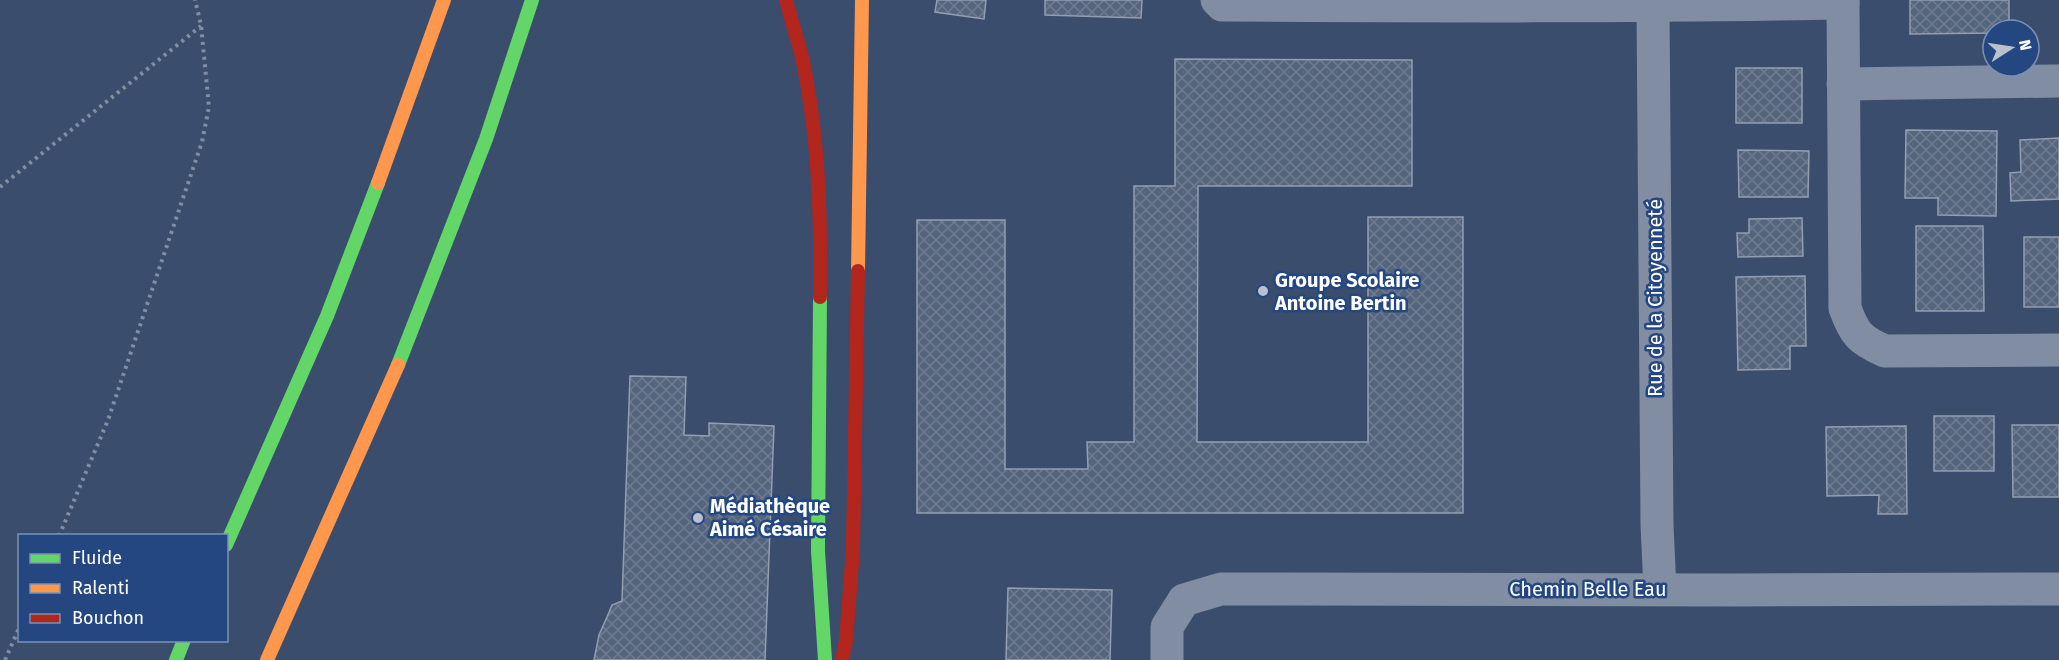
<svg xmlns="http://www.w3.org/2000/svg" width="2059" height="660" font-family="'Fira Sans',sans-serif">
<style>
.building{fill:url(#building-cross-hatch);stroke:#939eb1;stroke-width:1.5}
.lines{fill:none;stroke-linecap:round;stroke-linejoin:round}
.path{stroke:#808da2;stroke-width:4;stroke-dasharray:3 4.5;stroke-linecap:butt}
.street{stroke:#808da2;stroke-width:33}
.fast{stroke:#63d668;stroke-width:14}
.slow{stroke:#ff974d;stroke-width:14}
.jam{stroke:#b3261e;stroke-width:14}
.poi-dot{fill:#bac1cc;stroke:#244782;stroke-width:2}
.labels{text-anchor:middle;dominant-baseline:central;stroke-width:5;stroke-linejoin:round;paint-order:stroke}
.poi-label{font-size:20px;font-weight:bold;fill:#fff;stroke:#244782;text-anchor:start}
.street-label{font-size:20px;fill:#fff;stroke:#244782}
</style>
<defs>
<pattern id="building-cross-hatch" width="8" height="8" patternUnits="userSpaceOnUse" patternTransform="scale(1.5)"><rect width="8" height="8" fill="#56657e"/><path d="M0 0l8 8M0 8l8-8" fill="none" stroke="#6f7c91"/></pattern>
</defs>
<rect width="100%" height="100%" fill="#3a4d6c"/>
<g class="building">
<polygon points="937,0 986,0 984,19 935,12"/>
<polygon points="1045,0 1142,0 1141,18 1045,15"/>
<polygon points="1910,0 2009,0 2009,30 1993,30 1993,33 1910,34"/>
<polygon points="1175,59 1412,60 1412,186 1198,186 1197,442 1368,442 1368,217 1463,217 1463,513 917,513 917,220 1005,220 1005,469 1088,469 1087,442 1134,442 1134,186 1175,186"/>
<rect x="1736" y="68" width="66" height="55"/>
<polygon points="1906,130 1997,131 1996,216 1938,215 1938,198 1905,198"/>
<polygon points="2059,138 2059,199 2011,201 2010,173 2021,172 2020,140"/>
<polygon points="1738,150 1809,151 1808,197 1739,197"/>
<polygon points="1802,218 1803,256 1738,257 1737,233 1749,233 1749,219"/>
<polygon points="1916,226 1983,226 1984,311 1916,311"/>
<rect x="2024" y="237" width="35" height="70"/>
<polygon points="1805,276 1806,346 1790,346 1790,369 1738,370 1736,277"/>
<polygon points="630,376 686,377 684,435 709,436 709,423 774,426 765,660 594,660 599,635 607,617 612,605 622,601"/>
<rect x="1934" y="416" width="60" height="55"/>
<polygon points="2012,425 2059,425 2059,497 2013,497"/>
<polygon points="1906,426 1907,514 1878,514 1879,495 1827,496 1826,427"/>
<polygon points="1008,588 1112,590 1110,660 1006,660"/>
</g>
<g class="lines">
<g class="path">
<polyline points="0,187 201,26"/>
<polyline points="59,536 108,420 202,142 209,107 201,25 195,0"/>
<polyline points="5,660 20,626"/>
</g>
<g class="street">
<path d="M1217 0 1222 5C1429 6 1636 7 1843 3"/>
<path d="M1843 0 1845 308C1854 333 1859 340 1885 351L2059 350"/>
<polyline points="1653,7 1657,525 1660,589"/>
<polyline points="1843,84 2059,81"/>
<polyline points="1167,660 1167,627 1184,600 1221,589 1730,590 2059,589"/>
</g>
<g class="fast">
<polyline points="820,297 818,551 825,660"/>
<polyline points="398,365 486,139 532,0"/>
<polyline points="226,545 327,316 378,183"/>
<polyline points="176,660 184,640"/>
</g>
<g class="slow">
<polyline points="378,183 444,0"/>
<polyline points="858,271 862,0"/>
<polyline points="267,660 398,365"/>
</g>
<g class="jam">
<path d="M786 0C791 18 796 36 801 53 819 133 821 216 820 297"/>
<polyline points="842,660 846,641 853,549 858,271"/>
</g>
</g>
<g class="poi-dot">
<circle cx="1263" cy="291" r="6"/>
<circle cx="698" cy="518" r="6"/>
</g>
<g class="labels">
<g class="poi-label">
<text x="1275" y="280">Groupe Scolaire<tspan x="1275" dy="23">Antoine Bertin</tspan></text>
<text x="710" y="506">Médiathèque<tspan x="710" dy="23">Aimé Césaire</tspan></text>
</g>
<g class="street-label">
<text transform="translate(1655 298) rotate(-90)">Rue de la Citoyenneté</text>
<text x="1588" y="589">Chemin Belle Eau</text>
</g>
</g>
<rect x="18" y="534" width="210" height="108" fill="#244782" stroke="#7c91b4" stroke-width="1.5"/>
<rect x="30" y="554" width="30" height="9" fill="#63d668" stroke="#7c91b4" stroke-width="1.5"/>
<text x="72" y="564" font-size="18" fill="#ffffff">Fluide</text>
<rect x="30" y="584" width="30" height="9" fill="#ff974d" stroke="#7c91b4" stroke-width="1.5"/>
<text x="72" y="594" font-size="18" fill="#ffffff">Ralenti</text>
<rect x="30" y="614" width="30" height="9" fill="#b3261e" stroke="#7c91b4" stroke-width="1.5"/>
<text x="72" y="624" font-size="18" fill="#ffffff">Bouchon</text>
<g transform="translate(2011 48) rotate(78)"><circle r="28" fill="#244782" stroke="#7c91b4" stroke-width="1.5"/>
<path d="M0-4.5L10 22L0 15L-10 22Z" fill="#bac1cc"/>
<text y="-9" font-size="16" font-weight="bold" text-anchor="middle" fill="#ffffff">N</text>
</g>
</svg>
